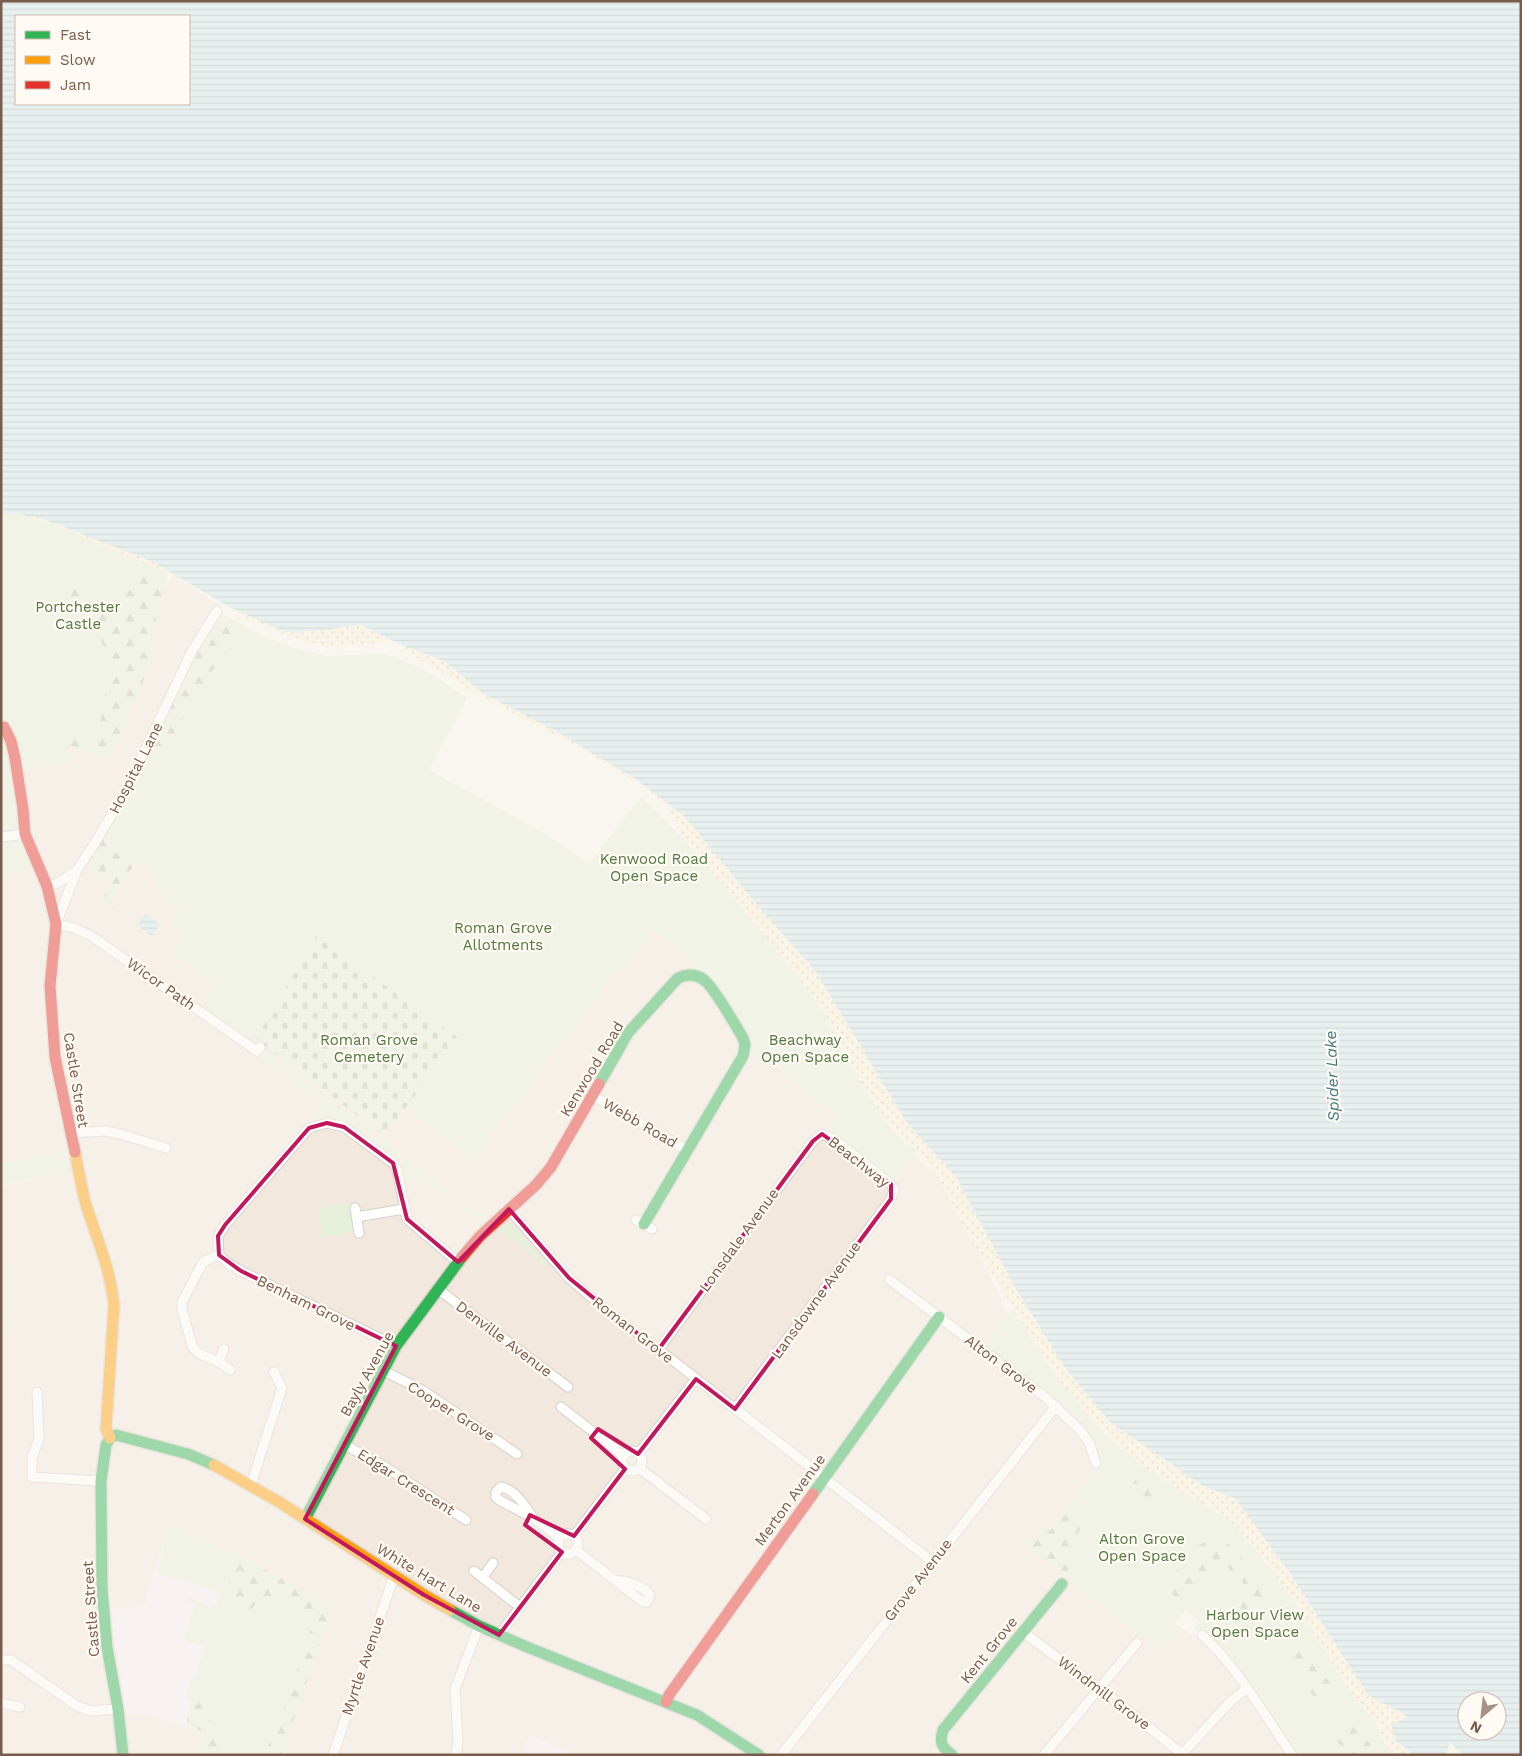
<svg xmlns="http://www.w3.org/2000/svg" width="1522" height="1756" font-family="'Work Sans',sans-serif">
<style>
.residential{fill:#f2e8de}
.education{fill:#f6eef6}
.green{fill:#e7f0db}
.forest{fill:url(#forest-firs)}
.sand{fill:url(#sand-dots)}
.cemetery{fill:url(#cemetery-stones)}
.water{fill:url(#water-rules);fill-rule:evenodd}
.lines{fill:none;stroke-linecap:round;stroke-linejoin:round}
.street-casing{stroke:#d7d1cb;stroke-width:11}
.fast-casing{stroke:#d9d2cb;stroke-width:14}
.slow-casing{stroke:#d9d2cb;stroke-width:14}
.jam-casing{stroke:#d9d2cb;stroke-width:14}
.street{stroke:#fefefd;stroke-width:9}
.fast{stroke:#30b455;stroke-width:11}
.slow{stroke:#ff9f0a;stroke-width:11}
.jam{stroke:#e5322d;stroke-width:11}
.marked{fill:none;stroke:#c2185b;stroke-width:4;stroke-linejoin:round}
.labels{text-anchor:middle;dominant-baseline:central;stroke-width:4.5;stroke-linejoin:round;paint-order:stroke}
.park-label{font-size:15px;fill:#537a41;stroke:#fffaf3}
.street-label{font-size:15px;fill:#7a5c4d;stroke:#fffaf3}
.water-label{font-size:16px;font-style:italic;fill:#437c86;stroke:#fffaf3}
</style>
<defs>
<pattern id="forest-firs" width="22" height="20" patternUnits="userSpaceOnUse" patternTransform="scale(1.25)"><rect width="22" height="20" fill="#e7f0db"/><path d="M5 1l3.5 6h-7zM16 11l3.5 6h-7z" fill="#c0c6b4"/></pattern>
<pattern id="sand-dots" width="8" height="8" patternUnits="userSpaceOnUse" patternTransform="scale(1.25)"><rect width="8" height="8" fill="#fbf2d9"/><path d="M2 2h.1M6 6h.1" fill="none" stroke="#d0c7b2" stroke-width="1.8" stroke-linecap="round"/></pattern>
<pattern id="cemetery-stones" width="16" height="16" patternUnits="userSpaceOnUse" patternTransform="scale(1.25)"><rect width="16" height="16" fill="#e7f0db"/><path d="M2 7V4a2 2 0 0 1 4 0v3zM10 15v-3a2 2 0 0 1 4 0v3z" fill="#c0c6b4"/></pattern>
<pattern id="water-rules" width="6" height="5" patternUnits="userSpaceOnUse" patternTransform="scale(1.25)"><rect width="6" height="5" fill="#d0e8ea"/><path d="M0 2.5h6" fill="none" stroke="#aebfc0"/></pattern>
</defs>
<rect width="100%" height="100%" fill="#f9f5f0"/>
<polygon class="residential" points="173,575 218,604 133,866 143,864 151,867 156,877 271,1012 256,1039 384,1136 407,1107 473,1159 572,1027 655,929 695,960 708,975 758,1052 839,1115 830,1133 891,1179 913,1154 948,1186 1008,1315 985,1345 1060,1401 1087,1432 1100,1464 1094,1473 1035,1551 1162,1651 1182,1628 1189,1633 1199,1636 1203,1634 1295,1755 1,1755 1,1186 71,1172 66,1151 1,1164 1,880 33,864 28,834 22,769 68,745 160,591 167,586"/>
<g class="education">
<polygon points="168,1524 239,1556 333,1606 281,1755 201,1755 204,1732 140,1713 126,1713 111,1609 144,1607"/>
<polygon points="529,1735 577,1755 522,1755"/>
</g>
<g class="green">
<polygon points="1,512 38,516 167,571 166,586 160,591 110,758 69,745 72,763 15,770 33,864 1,880"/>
<polygon points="217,611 265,637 297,649 327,656 383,654 392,656 432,674 467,698 429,770 546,834 589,864 641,797 686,841 786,961 826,1015 833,1035 881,1116 897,1136 919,1152 913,1154 891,1180 830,1134 839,1115 758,1052 750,1056 751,1041 708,975 690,974 695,960 655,929 572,1027 473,1160 407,1107 457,1037 316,936 254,1044 200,1008 217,983 173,951 184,934 169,923 179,908 161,896 163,892 155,887 156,877 151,867 143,864 133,866 108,847 112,828 192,651"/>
<polygon points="264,1051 371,1129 365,1135 360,1135 339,1122 306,1127 323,1105 259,1058"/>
<path d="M378 1136 399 1151 395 1158C387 1152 373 1147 378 1136Z"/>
<polygon points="66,1151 72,1172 1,1185 1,1164"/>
<polygon points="402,1154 486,1220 483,1223 454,1198 417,1177 407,1189 403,1167 399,1161"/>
<polygon points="348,1203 352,1207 355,1232 322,1237 318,1210 320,1208"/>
<polygon points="508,1224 514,1225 548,1266 547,1268 499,1229"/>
<polygon points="1,1245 11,1284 3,1354 1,1354"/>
<polygon points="1013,1308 1046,1362 1097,1426 1117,1446 1151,1472 1229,1520 1263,1558 1297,1605 1346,1687 1363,1708 1375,1718 1381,1736 1391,1751 1396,1755 1295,1755 1203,1634 1195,1627 1199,1621 1186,1610 1175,1623 1182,1628 1162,1652 1049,1562 1030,1551 1026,1542 1035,1537 1039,1530 1049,1531 1094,1473 1100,1464 1087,1432 1060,1402 985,1345"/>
<polygon points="168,1524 239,1556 333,1606 281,1755 201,1755 204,1732 186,1726 191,1700 186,1697 191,1679 194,1680 205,1647 184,1640 195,1604 188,1602 189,1598 206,1603 205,1606 211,1608 213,1605 216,1605 220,1592 158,1574"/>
</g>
<g class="forest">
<polygon points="137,571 149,572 160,578 158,581 166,586 158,601 150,665 110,758 68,745 67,739 89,739 97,731 102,715 106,689 107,654 102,642 59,587 65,584 69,585 113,608 117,604 134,573"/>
<path d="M217 617 244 632C208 670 182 717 159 764L150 765 133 782 193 662Z"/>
<polygon points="126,797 108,841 108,847 133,866 111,900 111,904 117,914 101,902 112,882 84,865"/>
<polygon points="1137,1477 1150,1478 1165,1492 1158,1505 1143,1500 1133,1490 1133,1483"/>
<path d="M1066 1515 1071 1516 1077 1520 1080 1530 1071 1543C1079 1553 1072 1563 1066 1573L1030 1551 1026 1542 1035 1537 1039 1530C1042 1530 1044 1531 1047 1531 1053 1531 1057 1519 1066 1515Z"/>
<path d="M1215 1540C1233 1543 1242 1553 1247 1570L1240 1579 1225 1565 1209 1571 1208 1579 1184 1605 1172 1594 1169 1586C1175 1575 1179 1565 1189 1558L1199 1563 1192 1556C1197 1545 1203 1541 1215 1540Z"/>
<path d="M239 1556 333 1606 281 1755H265V1753L274 1732 275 1724 286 1705 285 1699 289 1687 295 1682 298 1662 302 1656C301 1646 310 1637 311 1626L314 1624 310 1609 305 1610 301 1605C289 1605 287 1599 278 1596L272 1600 258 1602 251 1609H247L246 1606C238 1607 228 1610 230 1598L238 1591V1588L228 1582Z"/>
<path d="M1251 1573 1258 1577 1269 1588V1596L1271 1600 1258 1624 1246 1626C1235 1614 1239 1614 1243 1600 1245 1595 1243 1585 1242 1580L1246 1575Z"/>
<path d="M1301 1645H1305L1314 1654 1325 1678 1330 1681C1330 1693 1324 1693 1315 1697L1309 1692 1302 1678 1298 1674 1293 1650Z"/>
<path d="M191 1700 209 1707 211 1713 208 1719C211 1725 217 1726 219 1731L218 1738 222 1746V1755H201L204 1732 186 1726Z"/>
<polygon points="1352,1726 1367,1740 1378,1755 1352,1755 1336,1741 1338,1733 1342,1727"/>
</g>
<polygon class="sand" points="1,493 358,624 444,661 679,803 1223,1472 1409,1716 1416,1755 1396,1755 1386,1745 1375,1718 1363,1708 1346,1687 1297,1605 1263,1558 1233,1524 1220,1513 1198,1502 1152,1472 1117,1446 1097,1426 1054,1373 974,1246 947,1198 949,1195 919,1152 897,1136 881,1116 833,1035 826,1015 786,961 686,841 673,820 668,806 642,786 571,743 478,695 450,677 417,658 402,645 391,640 347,647 332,647 312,643 280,633 249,620 210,595 171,575 72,532 40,520 1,512"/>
<polygon class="cemetery" points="316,936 457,1037 407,1107 384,1136 256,1039"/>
<g class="water">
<path d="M1 1H1521V1755H1463L1450 1742 1446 1755H1414L1396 1741 1391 1725 1408 1717 1368 1695 1290 1573 1235 1498 1203 1486 1110 1422 1063 1365 1015 1287 955 1175 907 1123 816 972 760 908 684 816 634 778 554 730 484 694 444 661 402 645 359 624 327 630 285 632 231 608 153 562 41 518 1 512ZM16 16H189V104H16ZM1467 1701H1497V1731H1467Z"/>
<polygon points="145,914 160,924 152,936 137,925"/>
</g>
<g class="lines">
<defs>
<g id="street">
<polyline points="217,611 192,651 124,794 93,846 77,870 56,924 74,928 91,936 257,1051 260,1047"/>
<polyline points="1,837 25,834"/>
<polyline points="47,886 58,883 77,870"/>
<polyline points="592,1095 687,1150"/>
<polyline points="70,1133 106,1131 120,1134 166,1148"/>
<polyline points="355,1208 359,1233"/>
<polyline points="509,1209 569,1278 587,1294 933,1562"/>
<polyline points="356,1217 404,1209"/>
<polyline points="636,1220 652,1229"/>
<polyline points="219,1255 218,1236 225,1225 309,1128 327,1123 344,1127 393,1163 397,1170 407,1219 458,1262"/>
<polyline points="219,1255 229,1264 241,1271 396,1346"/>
<polyline points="219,1255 205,1261 202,1264 182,1302 182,1310 193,1348 200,1354 219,1362 230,1370"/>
<polyline points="890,1280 1045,1397 1079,1429 1089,1442 1096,1463"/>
<polyline points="439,1290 568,1387"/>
<polyline points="658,1350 813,1141 822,1134 835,1140 891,1184 894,1190 891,1199 735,1409"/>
<polyline points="219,1362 224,1349"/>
<polyline points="384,1371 422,1390 517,1454"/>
<polyline points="37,1392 39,1438 32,1458 32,1477 101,1481"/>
<polyline points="561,1407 624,1456"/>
<polyline points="345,1445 384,1466 466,1520"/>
<circle cx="632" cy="1461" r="10"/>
<polyline points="638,1454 696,1379"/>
<polyline points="639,1468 706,1519"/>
<polyline points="251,1485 282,1388 274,1372"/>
<path d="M533 1518C526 1507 515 1489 501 1487L496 1492V1497L499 1500 533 1518 560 1538"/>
<circle cx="568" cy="1544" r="10"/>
<polyline points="574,1536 625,1469"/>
<path d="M576 1550 643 1602H647L650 1595C644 1587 626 1579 616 1581"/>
<polyline points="474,1571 520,1607"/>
<polyline points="483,1577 493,1563"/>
<polyline points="1023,1632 1134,1715 1183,1755"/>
<polyline points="499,1635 562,1552"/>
<path d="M1202 1635C1236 1665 1266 1717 1292 1755"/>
<polyline points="1,1660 11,1660 18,1665 77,1706 91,1711 118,1709"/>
<polyline points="1,1703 20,1707"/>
<polyline points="333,1755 394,1576"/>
<polyline points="456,1755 458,1742 455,1689 479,1626"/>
<polyline points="781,1755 1056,1406"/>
<polyline points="1044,1755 1137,1643"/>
<polyline points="1181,1755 1229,1703 1246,1689"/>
</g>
<g id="fast">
<path d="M599 1084 628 1033 678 978C687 974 696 974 704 980 713 986 736 1026 743 1038L745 1045 743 1056 644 1224"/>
<polyline points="813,1494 939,1317"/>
<polyline points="305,1519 396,1346 462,1257"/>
<polyline points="450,1610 479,1626 527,1647 697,1715 759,1755"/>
<polyline points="123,1755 118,1709 107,1647 102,1588 101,1481 106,1445 110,1438 116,1435 188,1454 214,1465"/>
<path d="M952 1755C942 1747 939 1743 943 1730L1062 1584"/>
</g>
<g id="slow">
<path d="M75 1152C78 1168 81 1185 85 1201 96 1238 110 1266 114 1305L106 1429 110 1438"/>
<polyline points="214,1465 279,1502 424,1595 450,1610"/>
</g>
<g id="jam">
<polyline points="4,727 11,741 15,758 23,809 25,834 47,886 56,924 50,986 55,1057 75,1152"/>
<polyline points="462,1257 480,1236 536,1185 551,1167 599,1084"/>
<polyline points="666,1702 669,1695 813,1494"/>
</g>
</defs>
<use href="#street" class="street-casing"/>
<use href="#fast" class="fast-casing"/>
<use href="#slow" class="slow-casing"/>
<use href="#jam" class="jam-casing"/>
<use href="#street" class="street"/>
<use href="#fast" class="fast"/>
<use href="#slow" class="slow"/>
<use href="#jam" class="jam"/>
</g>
<path d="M0 0H1522V1756H0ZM327 1123 344 1127 393 1163 407 1219 458 1262 509 1209 569 1278 658 1350 813 1141 822 1134 891 1184V1199L735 1409 696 1379 638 1454 598 1429 591 1438 625 1469 574 1536 530 1515 525 1525 562 1552 499 1635 424 1595 305 1519 396 1346 241 1271 219 1255 218 1236 225 1225 309 1128Z" fill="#f9f5f0" fill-opacity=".55" fill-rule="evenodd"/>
<path class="marked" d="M327 1123 344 1127 393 1163 407 1219 458 1262 509 1209 569 1278 658 1350 813 1141 822 1134 891 1184V1199L735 1409 696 1379 638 1454 598 1429 591 1438 625 1469 574 1536 530 1515 525 1525 562 1552 499 1635 424 1595 305 1519 396 1346 241 1271 219 1255 218 1236 225 1225 309 1128Z"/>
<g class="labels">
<g class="park-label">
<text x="78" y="607">Portchester<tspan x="78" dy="17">Castle</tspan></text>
<text x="654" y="859">Kenwood Road<tspan x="654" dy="17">Open Space</tspan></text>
<text x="503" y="928">Roman Grove<tspan x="503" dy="17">Allotments</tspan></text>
<text x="369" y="1040">Roman Grove<tspan x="369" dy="17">Cemetery</tspan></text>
<text x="805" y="1040">Beachway<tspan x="805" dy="17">Open Space</tspan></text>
<text x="1142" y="1539">Alton Grove<tspan x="1142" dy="17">Open Space</tspan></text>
<text x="1255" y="1615">Harbour View<tspan x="1255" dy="17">Open Space</tspan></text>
</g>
<g class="street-label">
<text transform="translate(136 768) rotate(-63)">Hospital Lane</text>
<text transform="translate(161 984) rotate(35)">Wicor Path</text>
<text transform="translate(592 1069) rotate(-59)">Kenwood Road</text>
<text transform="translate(76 1080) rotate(81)">Castle Street</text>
<text transform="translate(640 1123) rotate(30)">Webb Road</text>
<text transform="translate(859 1162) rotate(38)">Beachway</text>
<text transform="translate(739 1240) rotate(-54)">Lonsdale Avenue</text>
<text transform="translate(816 1300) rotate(-54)">Lansdowne Avenue</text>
<text transform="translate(306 1303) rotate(26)">Benham Grove</text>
<text transform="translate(633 1330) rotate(38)">Roman Grove</text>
<text transform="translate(504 1339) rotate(37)">Denville Avenue</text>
<text transform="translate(1001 1364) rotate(37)">Alton Grove</text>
<text transform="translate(367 1374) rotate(-61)">Bayly Avenue</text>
<text transform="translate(451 1411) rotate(32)">Cooper Grove</text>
<text transform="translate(406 1482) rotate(32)">Edgar Crescent</text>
<text transform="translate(790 1500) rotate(-54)">Merton Avenue</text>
<text transform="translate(429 1578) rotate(31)">White Hart Lane</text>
<text transform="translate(918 1580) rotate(-52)">Grove Avenue</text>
<text transform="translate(91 1609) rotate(-94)">Castle Street</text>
<text transform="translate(989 1650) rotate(-51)">Kent Grove</text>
<text transform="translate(363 1666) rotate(-71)">Myrtle Avenue</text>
<text transform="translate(1104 1693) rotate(37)">Windmill Grove</text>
</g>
<g class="water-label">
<text transform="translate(1332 1076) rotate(-92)">Spider Lake</text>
</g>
</g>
<rect width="1522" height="1756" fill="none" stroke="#7a5c4d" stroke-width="5"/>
<rect x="15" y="15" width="175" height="90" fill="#fffaf3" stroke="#cabbb1"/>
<rect x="25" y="31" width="25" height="8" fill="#30b455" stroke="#cabbb1"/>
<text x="60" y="40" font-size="15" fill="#7a5c4d">Fast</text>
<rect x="25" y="56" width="25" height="8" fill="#ff9f0a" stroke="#cabbb1"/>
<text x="60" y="65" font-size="15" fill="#7a5c4d">Slow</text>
<rect x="25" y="81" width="25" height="8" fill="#e5322d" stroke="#cabbb1"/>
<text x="60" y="90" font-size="15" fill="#7a5c4d">Jam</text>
<g transform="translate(1482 1716) rotate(208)"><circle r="24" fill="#fffaf3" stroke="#cabbb1"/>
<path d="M0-4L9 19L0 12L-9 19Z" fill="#a69286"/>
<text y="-8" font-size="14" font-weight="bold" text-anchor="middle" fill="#7a5c4d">N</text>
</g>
</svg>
